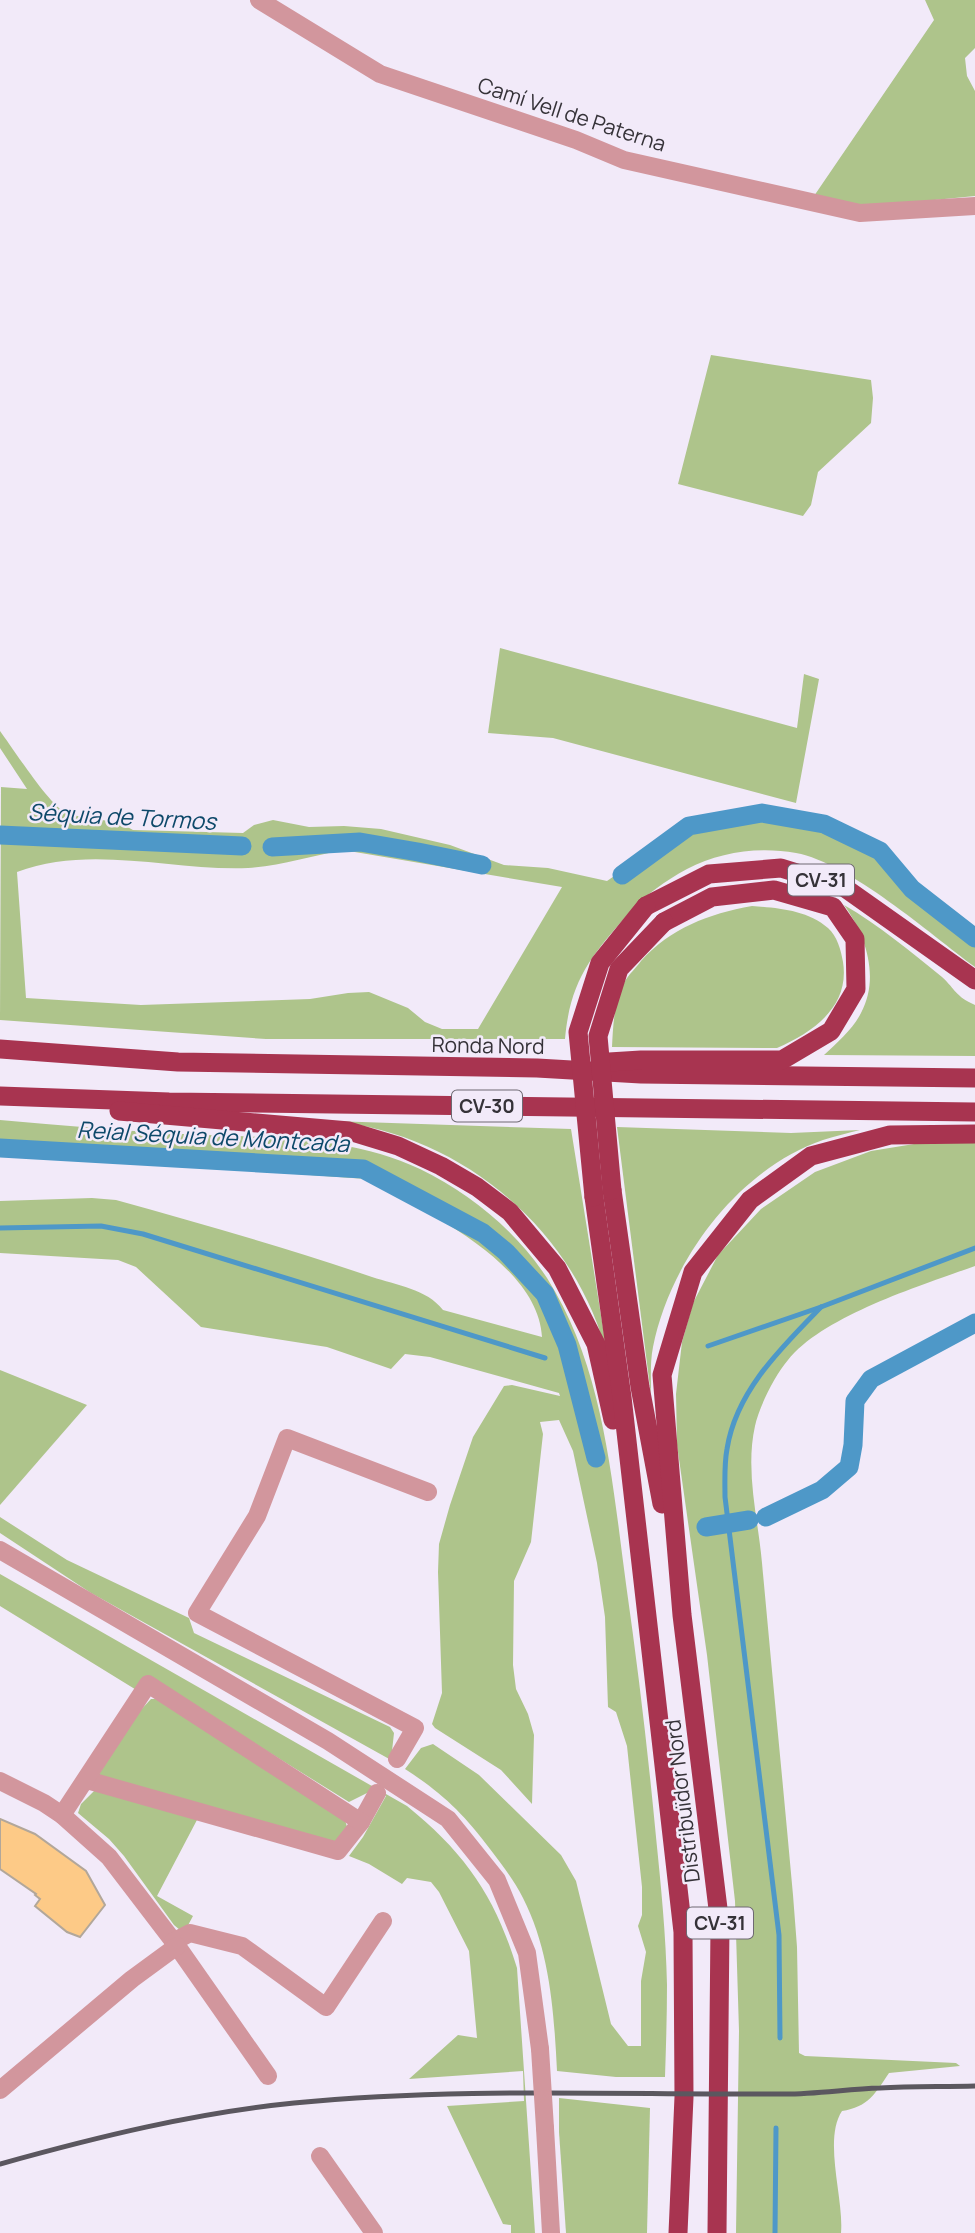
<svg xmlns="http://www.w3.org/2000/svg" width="975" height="2233" font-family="Manrope,sans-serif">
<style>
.green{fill:#aec48b;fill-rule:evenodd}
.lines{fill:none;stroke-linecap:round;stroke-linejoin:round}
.stream{stroke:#4e98c8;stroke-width:5}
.canal{stroke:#4e98c8;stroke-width:19}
.building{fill:#fdca87;stroke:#b2a79a;stroke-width:2}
.minor{stroke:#d2969d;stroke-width:18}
.tertiary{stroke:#d2969d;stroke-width:18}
.trunk{stroke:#a83450;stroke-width:19}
.rail{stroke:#5b575f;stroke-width:5}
.tertiary-bridge{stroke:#d2969d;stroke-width:18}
.trunk-bridge{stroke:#a83450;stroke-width:19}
.labels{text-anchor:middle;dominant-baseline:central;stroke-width:5;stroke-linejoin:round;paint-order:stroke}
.shield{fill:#f2eaf9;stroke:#6e6972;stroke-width:2}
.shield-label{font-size:19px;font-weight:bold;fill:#353238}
.street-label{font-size:21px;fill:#353238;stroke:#f2eaf9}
.water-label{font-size:23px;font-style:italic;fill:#0e496a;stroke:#f2eaf9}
</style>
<rect width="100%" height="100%" fill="#f2eaf9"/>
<g class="green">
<polygon points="925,0 975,0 975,48 965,58 967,76 975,91 975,196 884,205 857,204 814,196 934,20"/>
<polygon points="711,355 871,380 873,398 871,423 818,472 811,505 803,516 678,484"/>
<polygon points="500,648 797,728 804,674 819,679 796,803 553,738 488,733"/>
<path d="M0 731C12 747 50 806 65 812 87 821 112 817 133 830L243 833 254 825 273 820 309 827 344 826 381 829 450 845 504 865 548 868 607 881 688 825 762 811 817 821 854 831 884 846 917 882 975 927V967C930 934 850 863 796 853 759 846 719 852 687 869 665 881 645 895 628 914 591 956 570 981 565 1039H266L0 1020 1 787 27 789 0 748ZM343 850 562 887 478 1029H442L425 1022 408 1008 369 992 348 993 310 999 141 1005 26 998 17 872C90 844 172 871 248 868 279 866 312 856 343 850Z"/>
<path d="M844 905C879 925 911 952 942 977 956 990 955 996 975 1005V1056L824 1055C837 1043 853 1029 861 1013 880 978 866 935 844 905Z"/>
<path d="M752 906C778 908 807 910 828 928 837 936 841 950 843 962 850 1006 814 1032 777 1048L612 1047C613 1027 614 1001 624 983 628 975 636 968 641 961 671 928 708 914 752 906Z"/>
<path d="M0 1120C61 1125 122 1131 183 1134 262 1138 347 1134 420 1169 470 1193 516 1231 547 1278 604 1368 612 1481 626 1584 638 1668 648 1752 656 1837 661 1886 666 1936 667 1985 667 2016 666 2046 665 2077H616L557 2071C554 2012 550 1951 523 1898 514 1880 502 1865 490 1849 463 1813 442 1793 405 1769L421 1748 433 1744 479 1775 561 1855 576 1881 611 2024 628 2046H641V1981L646 1952 638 1926 642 1915V1887L627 1746 616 1712 608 1707 605 1617 597 1563 573 1451 559 1420 540 1422 543 1434 531 1542 514 1581 513 1665 516 1689 528 1714 534 1735 532 1804 501 1770 435 1728 432 1724 442 1693 438 1572 439 1544 450 1505 473 1437 504 1386 512 1385 560 1396 559 1393 430 1357 405 1354 391 1369 327 1347 201 1327 136 1267 118 1260 0 1253V1201L92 1198 116 1200C202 1224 287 1248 372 1277 396 1285 427 1289 443 1310L542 1337C538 1263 424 1210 366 1179L0 1153Z"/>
<path d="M332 1121 571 1129 608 1359C578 1232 462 1134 332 1121Z"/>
<path d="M617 1127 791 1133 860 1130C848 1133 835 1136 823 1140 738 1169 670 1261 653 1347 650 1362 651 1379 651 1395Z"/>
<path d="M975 1140V1266C922 1285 823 1316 788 1360 775 1375 759 1407 755 1426 745 1471 758 1518 762 1563 772 1674 783 1784 793 1895L797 1947 799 2053 805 2056 956 2063 960 2066 889 2073C875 2094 868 2107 842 2111 823 2140 844 2198 841 2233H736L739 2031 735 1901 707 1655 677 1445 676 1394 682 1342 693 1303 718 1255 761 1209 815 1172 871 1151 914 1144Z"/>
<polygon points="0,1370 87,1405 0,1505"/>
<polygon points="0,1517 67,1560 189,1618 194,1633 390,1727 394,1733 391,1760 91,1593 0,1533"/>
<path d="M0 1574 407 1806C465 1853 495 1896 517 1968L535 2233H511V2225L503 2224 447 2106 524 2101 523 2071 409 2079 458 2035 477 2038 469 1951 439 1892 431 1882 407 1878 402 1884 369 1864 349 1856 363 1837 386 1796 373 1790 349 1802 196 1707 138 1691 0 1606Z"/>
<polygon points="151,1699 159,1699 344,1817 348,1830 335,1843 97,1777 138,1713"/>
<polygon points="95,1790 198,1818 157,1896 193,1916 186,1929 180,1930 174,1925 124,1856 109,1839 78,1813 81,1804"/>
<polygon points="559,2098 650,2108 647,2233 566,2233 559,2132"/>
</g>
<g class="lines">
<g class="stream">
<polyline points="0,1228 101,1226 143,1234 545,1358"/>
<polyline points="708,1346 821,1307 975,1248"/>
<path d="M780 2038 779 1935 725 1497C725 1482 724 1465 727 1449 736 1391 782 1347 821 1307"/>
<polyline points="775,2233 776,2128"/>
</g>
<g class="canal">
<polyline points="0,835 242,846"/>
<polyline points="272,847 360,842 418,852 482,865"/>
<polyline points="622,875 689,826 762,813 824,824 880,851 912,889 975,938"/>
<polyline points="0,1148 363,1169 483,1233 506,1252 545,1294 567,1345 596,1458"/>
<polyline points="766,1517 822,1490 849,1467 853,1445 855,1401 871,1379 975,1323"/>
<polyline points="706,1527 749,1520"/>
</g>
</g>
<polygon class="building" points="0,1819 35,1834 86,1871 105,1905 80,1937 67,1932 35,1906 40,1899 35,1895 36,1894 0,1869"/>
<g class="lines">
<g class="minor">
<polyline points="259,0 380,74 576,140 624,160 860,213 975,206"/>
<polyline points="397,1759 415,1728 197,1613 257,1516 287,1438 428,1492"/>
<polyline points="87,1780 338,1851 361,1822 377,1793"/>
<polyline points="0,1781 44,1803 62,1815 109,1857 177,1946 268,2076"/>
<polyline points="62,1815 148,1684 361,1822"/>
<polyline points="173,1942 190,1933 242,1946 326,2007 383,1921"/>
<polyline points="0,2090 132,1979 177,1946"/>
<polyline points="320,2156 374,2233"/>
</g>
<g class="tertiary">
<polyline points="0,1550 328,1741 448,1819 497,1880 527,1953 540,2049"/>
<polyline points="545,2128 551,2233"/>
</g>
<g class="trunk">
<polyline points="646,906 709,874 781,868 845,888 975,980"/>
<polyline points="0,1049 178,1062 537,1068 641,1074 975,1078"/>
<polyline points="609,1062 641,1060 782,1060 831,1031 856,989 855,939 833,907 774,890 712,897 664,922"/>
<polyline points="0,1096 169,1102 975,1112"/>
<polyline points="119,1111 349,1131 398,1146 441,1166 477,1187 510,1212 557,1268 596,1344 613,1420"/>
<polyline points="612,1190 640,1387 662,1504"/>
<polyline points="594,1197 622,1397 683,1932 684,2097 678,2233"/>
<polyline points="717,2233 720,1925 682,1615 662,1375 693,1272 750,1200 811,1156 890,1135 975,1134"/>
</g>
<path class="rail" d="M0 2164C97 2137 194 2113 294 2103 457 2087 622 2095 785 2094 817 2094 848 2089 880 2088 912 2086 943 2087 975 2086"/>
<polyline class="tertiary-bridge" points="540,2049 545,2128"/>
<g class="trunk-bridge">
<polyline points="612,1190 598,1036 619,969 664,922"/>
<polyline points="594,1197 578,1032 600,963 646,906"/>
</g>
</g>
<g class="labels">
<g class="shield">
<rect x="788" y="864.5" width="66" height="31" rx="5"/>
<rect x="452" y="1090.5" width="70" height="31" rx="5"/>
<rect x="687" y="1907.5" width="66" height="31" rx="5"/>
</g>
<g class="shield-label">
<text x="821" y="880">CV-31</text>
<text x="487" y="1106">CV-30</text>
<text x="720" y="1923">CV-31</text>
</g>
<g class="street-label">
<text transform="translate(572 114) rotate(18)">Camí Vell de Paterna</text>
<text transform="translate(488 1045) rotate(1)">Ronda Nord</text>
<text transform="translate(682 1801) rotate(-97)">Distribuïdor Nord</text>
</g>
<g class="water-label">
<text transform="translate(122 816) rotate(3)">Séquia de Tormos</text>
<text transform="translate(213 1136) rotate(3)">Reial Séquia de Montcada</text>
</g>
</g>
</svg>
